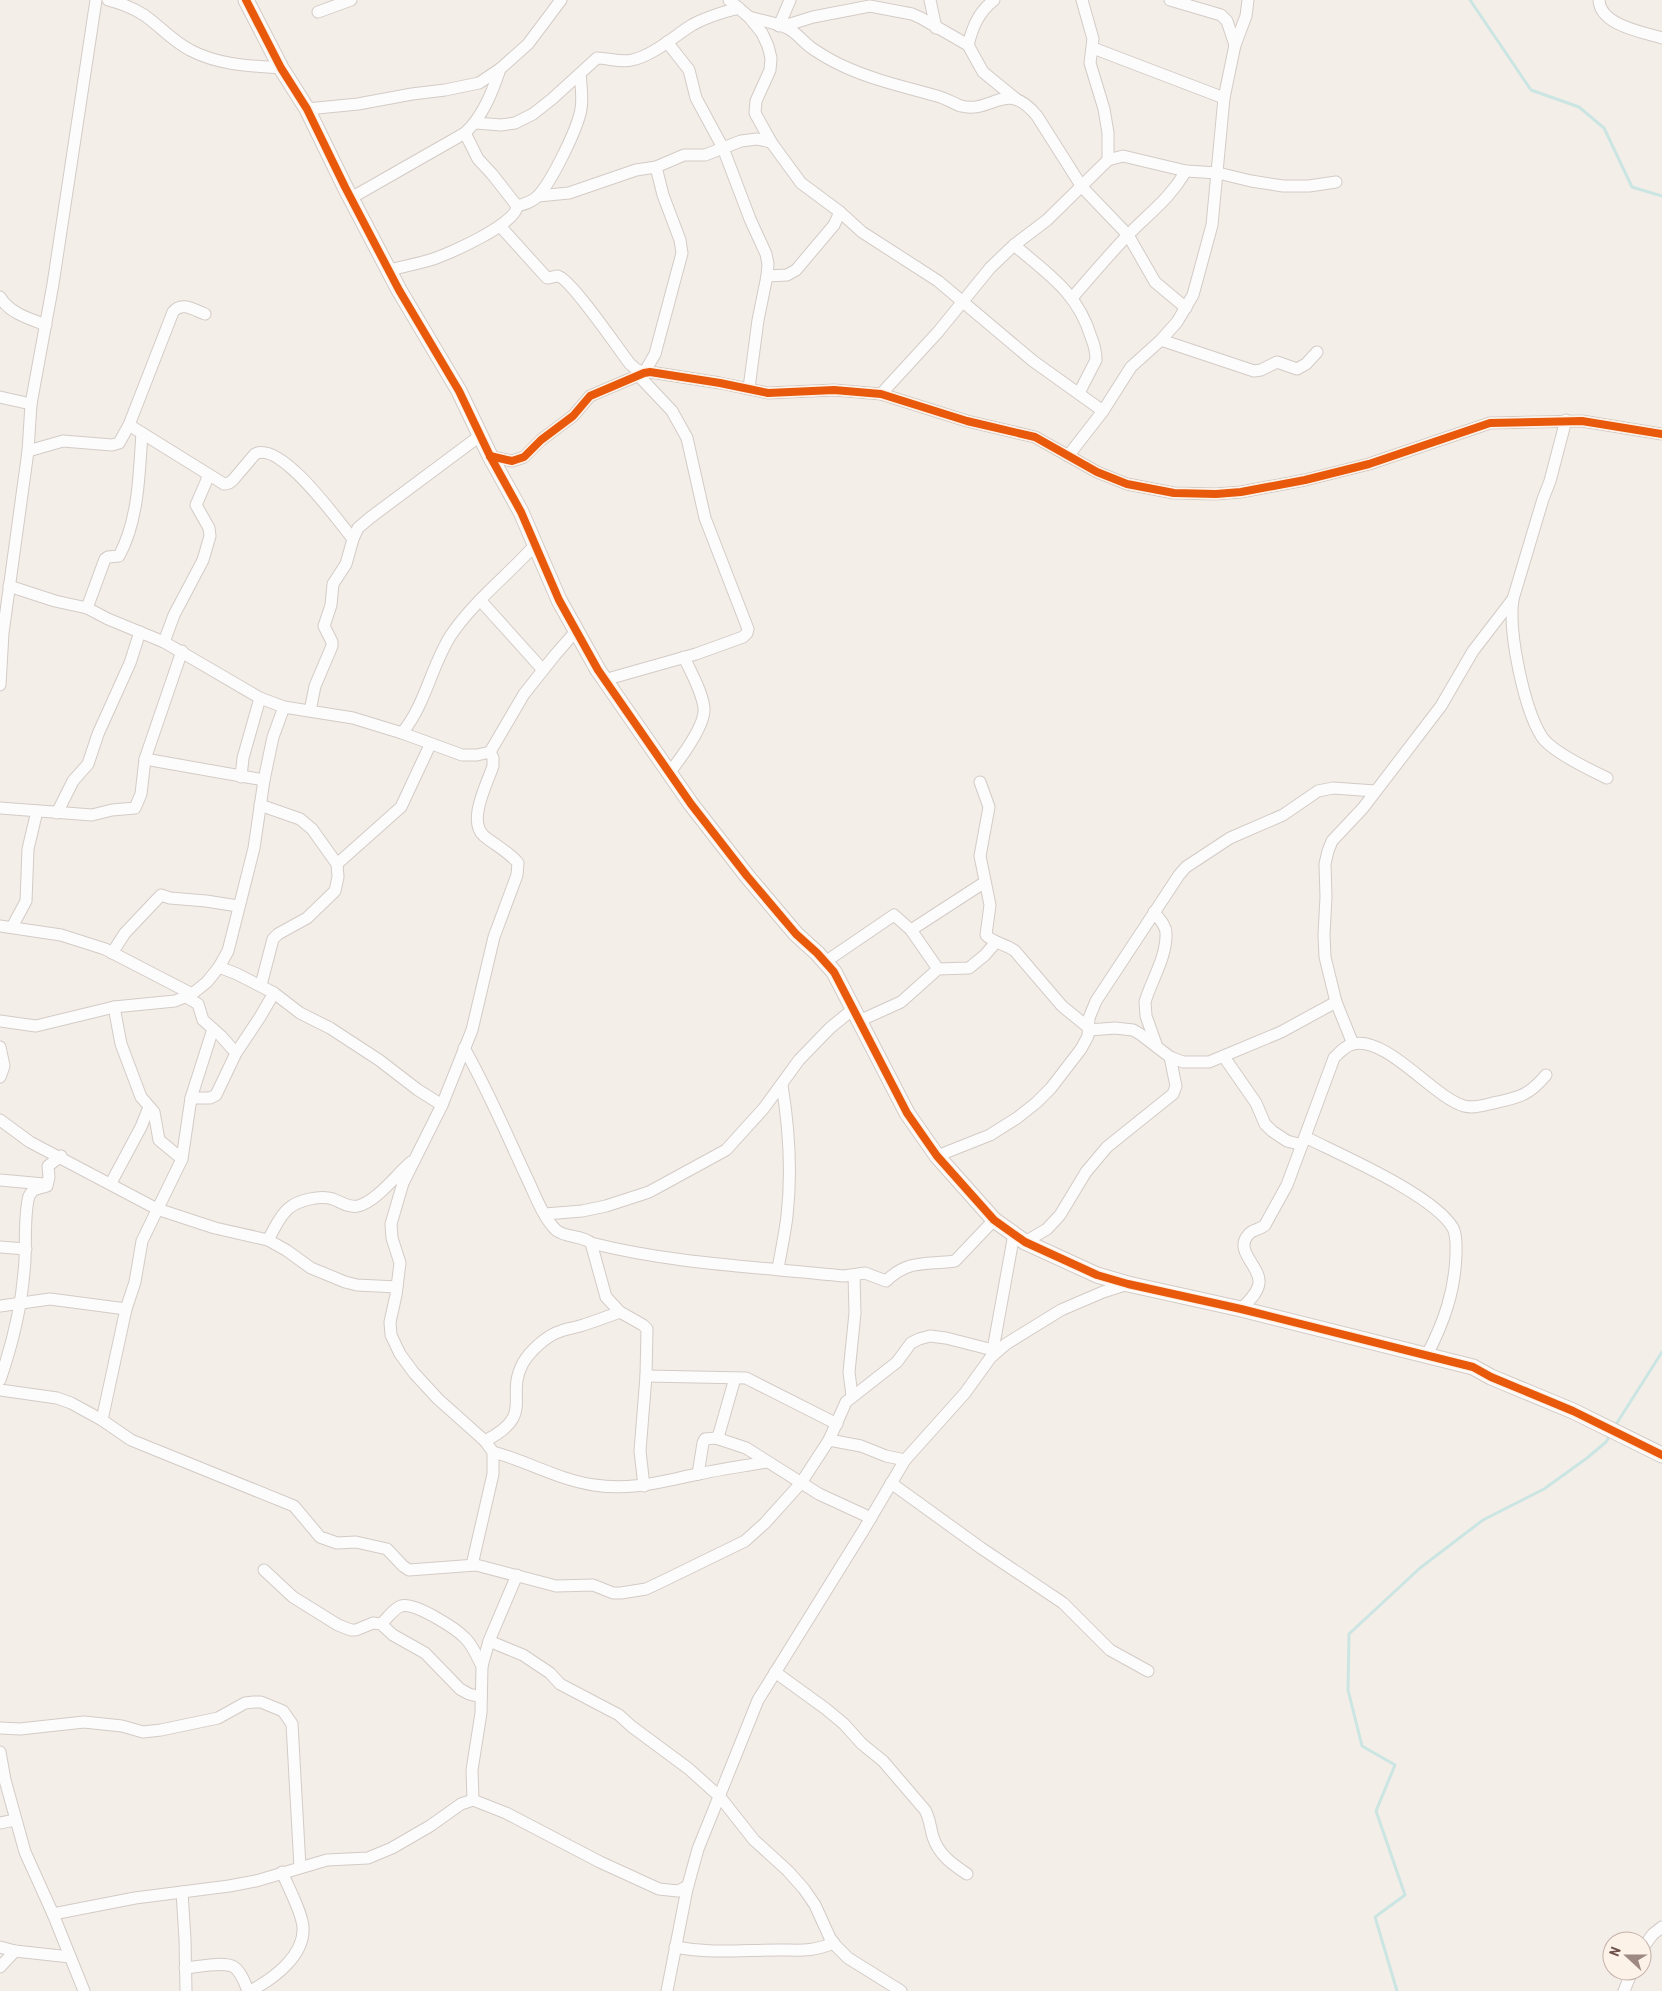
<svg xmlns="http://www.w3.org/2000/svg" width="1662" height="1991" font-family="'Roboto Condensed',sans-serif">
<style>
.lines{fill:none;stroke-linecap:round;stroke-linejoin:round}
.stream{stroke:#cbe5e3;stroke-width:3}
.minor-casing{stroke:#d3cbc6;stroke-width:13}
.tertiary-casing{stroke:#d3cbc6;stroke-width:17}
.minor{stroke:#fdfcfc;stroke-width:11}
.tertiary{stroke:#fdfcfc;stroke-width:15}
.cycleway-casing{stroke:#fdf2e8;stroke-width:11}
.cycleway{stroke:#e8590c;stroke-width:8}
</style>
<rect width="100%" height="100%" fill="#f4eee8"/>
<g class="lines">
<g class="stream">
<polyline points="1470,0 1531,90 1579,107 1604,128 1632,187 1662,196"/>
<polyline points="1615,1426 1662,1352"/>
<polyline points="1397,1991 1375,1917 1405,1895 1376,1811 1395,1765 1362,1746 1348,1690 1349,1634 1420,1568 1483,1520 1544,1489 1587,1458 1606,1442 1611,1434"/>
</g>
<defs>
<g id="minor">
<path d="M108 0C120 3 133 8 144 15 160 26 172 41 190 50 218 65 250 66 281 68"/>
<polyline points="729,0 749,17 762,33 768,46 771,58 770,70 756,101 755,113 771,142 801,183 840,212 862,232 938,281 1033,361 1103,411"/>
<polyline points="930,0 936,28"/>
<polyline points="1082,0 1093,39 1090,63 1104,109 1108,133 1108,160"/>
<path d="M1599 0C1600 25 1642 32 1662 38"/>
<polyline points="318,12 351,0"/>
<path d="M749 17C762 21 778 23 789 29 798 34 804 43 813 49 822 55 832 61 843 66 873 80 905 87 937 96 945 98 953 103 961 106 993 114 1006 78 1037 116L1082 187 1128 235 1155 282 1186 308"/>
<polyline points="779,26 790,0"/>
<polyline points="784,26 813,17 870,6 912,14 921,18 968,45 983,72 1016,99"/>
<polyline points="667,42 689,70 696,98 723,148 750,219 766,254 768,264 767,276 758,320 749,388"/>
<path d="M968 45C973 26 978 13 994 0"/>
<polyline points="1235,45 1246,16 1248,0"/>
<polyline points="1093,48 1224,98"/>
<polyline points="307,109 358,104 412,94 445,90 479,83 500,69 528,44 561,0"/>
<path d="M476 123 501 125 515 123 533 114 552 99 597 58C609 58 620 63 632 60 654 55 673 37 692 25 706 17 723 12 739 8"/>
<polyline points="538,196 569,193 636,170 656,167 684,155 705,155 741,141 757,139 771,142"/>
<path d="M351 198 465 133C483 116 492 93 500 69"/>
<path d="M517 206C525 204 532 202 538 196 552 181 578 128 581 109 583 98 581 85 580 74"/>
<path d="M500 226 547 278C551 278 554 276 558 276 571 279 619 350 630 364L636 369 644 373 655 354 682 253 680 240 663 195 656 167"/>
<path d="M1014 245C1048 274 1078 293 1091 337 1094 344 1096 352 1096 360L1079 393"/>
<path d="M389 270C402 267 416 264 430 260 447 255 517 224 517 206L492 174 478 159 465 133"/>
<polyline points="767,276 787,275 796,270 834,225 840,212"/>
<path d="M0 297C9 313 30 319 46 325"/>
<path d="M1072 298C1090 277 1108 256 1126 237 1150 212 1168 201 1186 171"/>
<polyline points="1161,340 1254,371 1261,370 1277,362 1297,369 1306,364 1317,352"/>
<polyline points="881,394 938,332 990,268 1014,245 1047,220 1108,160 1123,156 1186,171 1218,173 1251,181 1283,186 1309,186 1336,182"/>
<polyline points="0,397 31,404"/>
<path d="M1566 420 1550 481 1543 499 1513 599C1508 632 1524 709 1542 737 1552 752 1590 770 1607 778"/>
<path d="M129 425 224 484 229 483 233 480 255 454C281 440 338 521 353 539"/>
<path d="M28 451 63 441 112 445 119 443 129 425 173 312C182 301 194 310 205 314"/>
<polyline points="490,456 512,461 524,457 541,440 573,416 590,396 644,373 650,372 720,383 768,393 834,390 881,394 967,421 1035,437 1097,472 1127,484 1174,493 1216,494 1241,492 1305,480 1369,464 1490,423 1582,421 1662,434"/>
<polyline points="1068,456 1103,411 1131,367 1161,340 1177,322 1193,295 1212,225 1224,98 1235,45 1227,21 1221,15 1170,0"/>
<polyline points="9,586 55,601 87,608 108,619 164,642 260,698 284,707 353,718 402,733 462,755 477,755 490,752 524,694 555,655 576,631"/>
<polyline points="480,600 543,670"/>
<path d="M87 608 105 559 108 557 119 556C139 519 139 474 142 433"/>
<polyline points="164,642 174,615 203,560 210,536 209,528 196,505 209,475"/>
<polyline points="604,680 696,654 743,637 747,633 748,629 705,518 687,438 672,411 638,375"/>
<polyline points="0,685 3,633 28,451 31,404 53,284 96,0"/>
<polyline points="310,711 315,686 332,646 332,642 324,626 331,605 333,584 346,564 353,539 358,528 371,517 481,435"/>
<path d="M402 733C426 704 431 666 451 635 474 601 508 575 535 545"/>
<polyline points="145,759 264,780"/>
<path d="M670 772C680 759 706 725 704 708 702 691 691 673 684 657"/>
<polyline points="241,777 243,758 260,698"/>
<path d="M980 782 989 807 980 856 990 905 986 935C993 943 1006 944 1015 951L1062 1006 1089 1028"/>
<polyline points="260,805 300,819 312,829 337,864 338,877 335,891 307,918 278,934 273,939 261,985"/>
<polyline points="0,808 92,815 112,810 135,808 141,794 145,759 182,651"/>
<polyline points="57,813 73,781 88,764 98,734 130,663 140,632"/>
<polyline points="337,864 401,807 430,745"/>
<path d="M1154 912C1159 919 1166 925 1166 933 1167 957 1151 981 1145 1002L1146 1016 1157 1047"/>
<polyline points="0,926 61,935 105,949 192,994"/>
<polyline points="12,927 26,901 28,849 37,811"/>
<polyline points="911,930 985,882"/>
<polyline points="112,953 125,933 161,895 170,898 206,901 238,906"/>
<polyline points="825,962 894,915 911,930 938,969"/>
<polyline points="219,967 237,974 274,993 300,1013 330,1028 379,1060 418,1090 442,1105"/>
<polyline points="186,997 198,1004 203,1020 221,1036 236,1053"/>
<polyline points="114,1007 121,1044 141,1097 154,1112 159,1140 182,1159"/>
<polyline points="0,1021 36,1026 114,1007 175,1001 192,994 207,982 219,967 228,951 254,848 264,780 273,737 284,707"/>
<polyline points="859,1021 901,1002 938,969 969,968 985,955 996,942"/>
<polyline points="1089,1030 1115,1028 1133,1030 1140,1034 1170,1057 1183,1062 1209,1062 1281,1032 1336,1002"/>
<polyline points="1353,1044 1336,1002 1325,957 1324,935 1326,897 1325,864 1328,851 1332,841 1363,808 1441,706 1473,651 1513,599"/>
<polyline points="0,1047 4,1066 0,1077"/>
<path d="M464 1048C488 1090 506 1133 526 1176 534 1192 543 1218 556 1230 565 1238 582 1235 591 1243L606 1297 620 1312 643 1325 647 1329 646 1376 640 1451 644 1486"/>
<polyline points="1224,1057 1256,1103 1265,1124 1272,1131 1287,1141 1302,1145"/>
<polyline points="191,1098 210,1098 216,1095 236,1053 260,1017 274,993"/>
<polyline points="0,1120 30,1142 157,1209 215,1228 268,1240 286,1250 311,1268 345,1282 357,1285 397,1287"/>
<path d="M1305 1137C1341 1155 1434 1195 1453 1228 1457 1236 1456 1246 1456 1254 1455 1291 1444 1322 1427 1355"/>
<polyline points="937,1156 990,1135 1017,1118 1036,1103 1051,1088 1081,1049 1088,1036 1089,1018 1096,1001 1179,875 1186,867 1230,838 1283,815 1318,791 1333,788 1375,791"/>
<polyline points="0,1180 44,1184"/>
<polyline points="111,1183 141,1127 149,1107"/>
<polyline points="545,1214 582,1211 606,1206 649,1192 726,1150 764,1108 799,1060 830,1028 852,1010"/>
<path d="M268 1240C274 1230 279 1216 289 1208 299 1200 320 1195 333 1199 341 1202 349 1208 358 1206 376 1202 397 1174 411 1162"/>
<polyline points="1025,1242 1047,1229 1060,1215 1086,1172 1107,1147 1173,1094 1176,1086 1170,1057"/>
<path d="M591 1243C674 1264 760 1267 844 1276L865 1273 886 1281C909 1259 926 1265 955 1261L994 1220"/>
<polyline points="0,1247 26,1249"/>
<path d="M778 1269C781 1251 785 1233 787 1216 792 1172 789 1128 782 1085"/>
<polyline points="0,1306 50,1299 126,1309"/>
<path d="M1241 1309C1248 1302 1258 1293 1259 1283 1261 1267 1234 1251 1248 1235 1252 1229 1260 1230 1265 1225L1287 1185 1334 1058C1340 1052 1345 1046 1353 1044 1387 1036 1433 1097 1464 1106 1475 1109 1487 1104 1498 1102 1521 1097 1530 1094 1546 1075"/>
<polyline points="992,1355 1014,1234"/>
<polyline points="646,1376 746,1378 837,1424"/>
<path d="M0 1380C12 1345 21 1310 24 1272 27 1249 23 1217 29 1196L33 1190 47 1186 49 1177 48 1166 61 1156"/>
<polyline points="0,1390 57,1398 71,1403 102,1420 131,1440 294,1506 320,1537 337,1543 356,1542 387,1549 403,1566 409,1570 476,1565 556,1586 593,1585 613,1593 621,1593 646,1589 665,1580 745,1541 765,1523 801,1483 829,1440 846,1402 897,1362 911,1343 919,1339 930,1336 946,1338 993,1350"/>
<polyline points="852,1396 849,1372 855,1313 854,1275"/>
<polyline points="102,1420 126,1309 135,1282 142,1241 182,1159 191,1098 213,1029"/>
<polyline points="716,1438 746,1448 819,1494 871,1518"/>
<polyline points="829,1440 861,1446 886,1456 905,1460"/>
<path d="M485 1441C537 1414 504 1398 523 1363 530 1351 547 1335 561 1331 567 1329 573 1328 580 1326 593 1322 606 1317 620 1312"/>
<path d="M493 1452C527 1461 559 1480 594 1485 633 1491 662 1481 699 1474 721 1469 744 1466 766 1462"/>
<polyline points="698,1474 703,1443 705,1439 716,1438 719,1434 735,1378"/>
<polyline points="891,1483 981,1548 1063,1603 1110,1650 1148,1671"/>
<path d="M472 1565 493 1474V1452L485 1441 438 1399 414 1373 400 1354 391 1335 390 1322 396 1295 400 1263 392 1238 391 1224 403 1183 442 1105 472 1030 494 937 517 875 518 863C509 852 495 845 484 836 467 821 487 784 493 766V758L490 752"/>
<polyline points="264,1570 293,1597 338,1625 351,1630 356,1630 373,1623 381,1624 393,1635 425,1653 460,1689 469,1694 481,1697"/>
<path d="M381 1624C387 1619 393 1609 401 1606 415 1602 457 1629 466 1639 473 1646 477 1657 482 1666"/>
<polyline points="489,1641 523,1655 550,1673 560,1684 619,1715 631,1726 689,1769 720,1797 754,1840 788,1871 804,1889 815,1905 830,1938 836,1946 848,1958 901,1991"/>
<path d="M775 1672 826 1709 844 1724 862 1744 883 1761 925 1810C930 1819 930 1827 933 1837 939 1855 952 1864 967 1874"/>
<polyline points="0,1728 20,1729 84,1722 122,1726 143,1732 161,1730 218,1718 245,1703 254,1702 261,1702 283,1711 292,1724 300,1867"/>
<polyline points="0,1752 5,1780 25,1852 53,1914 84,1991"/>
<polyline points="473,1800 472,1770 481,1713 482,1666 489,1641 517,1575"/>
<polyline points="0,1823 15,1820"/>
<polyline points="182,1892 185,1939 186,1991"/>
<polyline points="53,1914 135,1898 229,1886 256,1881 327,1860 368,1858 392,1848 430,1826 461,1804 473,1800 506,1813 600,1862 659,1889 678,1891 688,1886"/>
<polyline points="0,1947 15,1951 70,1957"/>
<path d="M675 1947C712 1954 741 1950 778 1950 803 1950 810 1952 834 1943"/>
<polyline points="1642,1949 1653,1934 1662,1927"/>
<polyline points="0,1967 15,1951"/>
<path d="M185 1968C197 1967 224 1961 234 1967 241 1972 245 1983 248 1991"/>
<path d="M250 1991C273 1979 305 1956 303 1927 302 1912 288 1887 282 1872"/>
<polyline points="667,1991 687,1889 698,1849 758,1700 863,1531 905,1460 965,1393 991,1357 1006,1344 1061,1310 1103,1292 1128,1284"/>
<polyline points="1624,1991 1632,1971"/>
</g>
<polyline id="tertiary" points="246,0 281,68 307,109 345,187 399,290 459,391 490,456 521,512 559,600 598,670 691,804 747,876 796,934 817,953 834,972 907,1113 937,1156 994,1220 1025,1242 1097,1275 1128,1284 1241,1309 1473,1367 1491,1377 1573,1411 1662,1455"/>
</defs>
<use href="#minor" class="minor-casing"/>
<use href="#tertiary" class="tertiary-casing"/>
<use href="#minor" class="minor"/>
<use href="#tertiary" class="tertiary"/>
<defs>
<g id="cycleway">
<polyline points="246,0 281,68 307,109 345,187 399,290 459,391 490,456 521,512 559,600 598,670 691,804 747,876 796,934 817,953 834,972 907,1113 937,1156 994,1220 1025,1242 1097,1275 1128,1284 1241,1309 1473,1367 1491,1377 1573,1411 1662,1455"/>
<polyline points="490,456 512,461 524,457 541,440 573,416 590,396 644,373 650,372 720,383 768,393 834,390 881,394 967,421 1035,437 1097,472 1127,484 1174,493 1216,494 1241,492 1305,480 1369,464 1490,423 1582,421 1662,434"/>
</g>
</defs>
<use href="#cycleway" class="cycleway-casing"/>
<use href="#cycleway" class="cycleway"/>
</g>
<g transform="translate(1627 1956) rotate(291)"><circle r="24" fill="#fdf2e8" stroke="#c4b2a9"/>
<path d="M0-4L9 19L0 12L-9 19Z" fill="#9e8982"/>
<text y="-8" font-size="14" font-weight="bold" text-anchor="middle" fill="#6f534b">N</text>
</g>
</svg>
